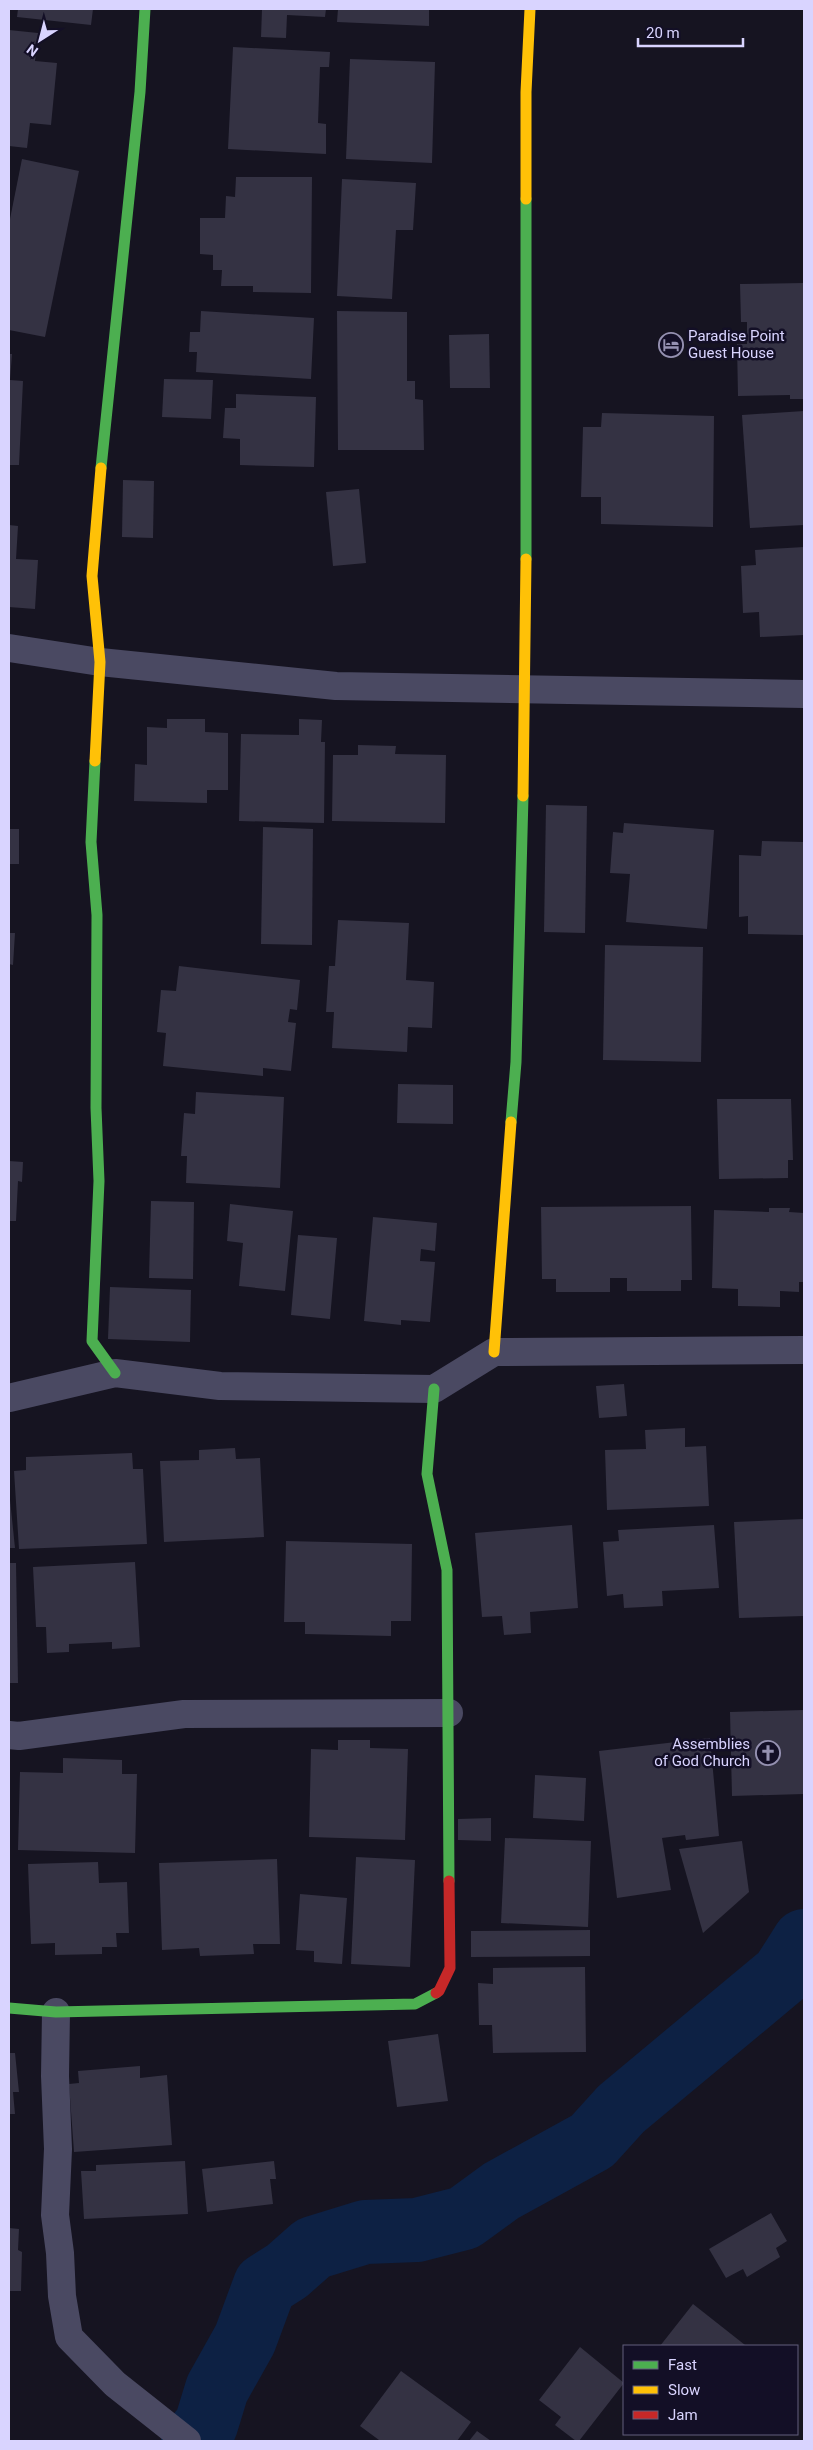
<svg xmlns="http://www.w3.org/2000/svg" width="813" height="2450" font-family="Roboto,sans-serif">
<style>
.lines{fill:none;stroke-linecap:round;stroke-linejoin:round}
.river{stroke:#0d2144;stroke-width:64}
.building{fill:#343243}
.street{stroke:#4a4962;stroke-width:28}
.fast{stroke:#4caf50;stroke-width:11}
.slow{stroke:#ffc107;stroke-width:11}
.jam{stroke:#c62828;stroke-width:11}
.labels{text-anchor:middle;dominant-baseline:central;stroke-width:5;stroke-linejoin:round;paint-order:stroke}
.poi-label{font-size:15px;fill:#d9d4ff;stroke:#130f26;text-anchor:start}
</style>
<rect width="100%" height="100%" fill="#161421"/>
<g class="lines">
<polyline class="river" points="193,2441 206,2425 217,2389 245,2339 265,2285 287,2271 313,2248 365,2232 417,2230 464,2218 501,2191 592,2141 621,2109 783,1974 804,1941"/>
</g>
<g class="building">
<polygon points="18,9 93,9 91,25 17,17"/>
<polygon points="262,9 326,9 325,17 287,15 286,38 261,37"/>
<polygon points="338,9 429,9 429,26 337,22"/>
<polygon points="9,30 38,33 35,61 57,63 51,125 30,123 27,148 9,146"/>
<polygon points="233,47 330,52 329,67 320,67 318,123 326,124 326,154 228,149"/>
<polygon points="350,59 435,62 432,163 346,159"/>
<polygon points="22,159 79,171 45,337 9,330 9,224"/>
<polygon points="236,177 312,177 311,293 253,292 253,286 221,286 222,270 213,270 213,255 200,254 200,218 225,218 226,196 235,197"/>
<polygon points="342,179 416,183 413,230 396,230 392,299 337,296"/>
<polygon points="804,283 804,399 790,399 790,395 738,396 737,344 747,344 747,322 741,322 740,284"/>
<polygon points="201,311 314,318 311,379 196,372 197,352 189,352 190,332 200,332"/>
<polygon points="337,311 407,312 407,381 415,381 415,399 423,400 424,450 338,450"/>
<polygon points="489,334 490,388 450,388 449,335"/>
<polygon points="9,354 12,354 10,380 23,381 19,465 9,465"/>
<polygon points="164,379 213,380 211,419 162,417"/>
<polygon points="236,394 316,397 314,467 240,465 240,439 223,438 225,408 236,408"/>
<polygon points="804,411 804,525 750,528 742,415"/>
<polygon points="602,413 714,416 713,527 601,524 601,497 581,497 583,427 601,427"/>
<polygon points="123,480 154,481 153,538 122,537"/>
<polygon points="359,489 366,563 333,566 326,492"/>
<polygon points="9,525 18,526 16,559 38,560 35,609 9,607"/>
<polygon points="804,547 804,635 760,637 759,612 743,613 741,566 756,565 755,550"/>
<polygon points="167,719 205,719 205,732 228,733 228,790 207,790 207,803 134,801 135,764 147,765 147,727 167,728"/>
<polygon points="299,719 322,720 321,742 325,742 324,823 239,821 241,734 299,735"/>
<polygon points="358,745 396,746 395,754 446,755 445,823 332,821 333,755 358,755"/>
<polygon points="546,805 587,806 585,933 544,932"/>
<polygon points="624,823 714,830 707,929 626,922 630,874 610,873 613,832 623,833"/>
<polygon points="263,827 313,829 312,945 261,944"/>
<rect x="9" y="829" width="10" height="35"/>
<polygon points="762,841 804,842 804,935 748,934 748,916 739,917 739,855 761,856"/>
<polygon points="338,920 409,923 406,980 434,982 432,1028 408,1027 407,1052 332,1048 334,1012 326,1012 329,966 335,966"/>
<polygon points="9,933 15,933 13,965 9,964"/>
<polygon points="605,945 703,947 701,1062 603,1060"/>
<polygon points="179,966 300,980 297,1010 290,1009 288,1022 296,1023 291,1071 263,1068 263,1076 163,1066 166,1033 157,1032 161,990 176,991"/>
<polygon points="398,1084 453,1085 453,1124 397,1123"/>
<polygon points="196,1092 284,1097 280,1188 186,1183 187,1156 181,1156 184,1113 195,1114"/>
<polygon points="717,1099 791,1099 793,1160 788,1160 788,1178 719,1179"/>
<polygon points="9,1161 23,1162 22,1182 18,1181 16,1221 9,1221"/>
<polygon points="151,1201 194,1202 193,1279 149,1278"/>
<polygon points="230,1204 293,1211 285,1291 239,1286 243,1243 227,1241"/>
<polygon points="691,1206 692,1280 681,1280 681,1291 627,1291 627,1278 610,1278 610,1292 556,1292 556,1279 542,1279 541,1207"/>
<polygon points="769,1208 790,1208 789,1212 804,1213 804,1282 799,1282 799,1292 780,1291 780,1307 738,1306 738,1289 712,1288 714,1210 769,1212"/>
<polygon points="373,1217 437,1223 435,1251 421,1249 420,1261 435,1262 430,1322 401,1320 401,1325 364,1321"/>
<polygon points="298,1235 337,1238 330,1319 291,1315"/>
<polygon points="110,1287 191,1290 190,1342 108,1339"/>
<polygon points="624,1384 627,1416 599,1418 596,1386"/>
<polygon points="685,1428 685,1447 706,1446 709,1506 607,1510 605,1450 646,1449 645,1430"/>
<polygon points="235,1448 236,1459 260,1458 264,1537 164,1542 160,1461 199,1460 199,1450"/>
<polygon points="132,1453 133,1469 143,1469 147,1544 19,1549 14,1471 26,1470 26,1457"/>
<polygon points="9,1490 15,1548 9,1548"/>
<polygon points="804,1519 804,1616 739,1618 734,1522"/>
<polygon points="572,1525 578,1608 530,1612 531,1633 504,1635 502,1616 482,1617 475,1533"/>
<polygon points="714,1525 719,1588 662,1591 663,1606 624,1608 623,1594 607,1596 603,1542 619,1541 618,1530"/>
<polygon points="286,1541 412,1544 411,1621 391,1621 391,1636 305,1634 305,1622 284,1622"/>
<polygon points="135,1562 140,1647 112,1649 112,1642 69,1644 69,1652 47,1653 46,1627 36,1627 33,1567"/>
<polygon points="9,1563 16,1563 18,1683 9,1683"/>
<polygon points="804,1710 804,1794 732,1796 730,1712"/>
<polygon points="710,1738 719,1836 686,1840 685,1835 662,1838 671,1890 617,1898 599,1751"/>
<polygon points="338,1740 370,1740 370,1748 408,1749 405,1840 309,1837 311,1749 338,1750"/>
<polygon points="63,1758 122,1760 122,1774 137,1774 135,1853 18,1850 20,1772 63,1773"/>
<polygon points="535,1775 586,1778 584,1821 533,1818"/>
<polygon points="491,1818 491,1841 458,1840 458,1819"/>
<polygon points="505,1838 591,1841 588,1927 501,1923"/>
<polygon points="742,1841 749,1892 703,1933 679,1849"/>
<polygon points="356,1857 415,1860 410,1967 351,1964"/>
<polygon points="277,1859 280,1944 253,1944 254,1954 200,1956 199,1948 162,1950 159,1863"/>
<polygon points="98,1862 99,1883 127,1882 129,1933 116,1933 117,1947 102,1947 102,1954 55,1955 55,1943 31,1944 28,1864"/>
<polygon points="300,1894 347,1898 342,1964 314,1962 314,1951 296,1950"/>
<polygon points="590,1930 590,1956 471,1957 471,1931"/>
<polygon points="585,1967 586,2052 493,2053 492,2025 479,2025 478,1983 493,1984 493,1968"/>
<polygon points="438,2034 448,2101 397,2107 388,2041"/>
<polygon points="9,2053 15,2053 19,2092 13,2092 15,2114 9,2114"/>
<polygon points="140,2066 140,2078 167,2075 172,2145 74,2152 69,2084 79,2083 78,2071"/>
<polygon points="185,2161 188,2214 84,2219 81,2171 96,2171 96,2165"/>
<polygon points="274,2161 276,2179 270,2179 273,2204 207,2212 202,2169"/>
<polygon points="771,2213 787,2241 776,2248 780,2257 747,2277 743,2269 726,2278 709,2249"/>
<polygon points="9,2228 19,2229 18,2250 22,2252 21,2291 9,2291"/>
<polygon points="693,2304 745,2345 745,2346 660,2346"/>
<polygon points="580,2347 624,2383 579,2441 576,2441 555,2425 561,2417 539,2400"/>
<polygon points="401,2371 471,2422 457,2441 378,2441 379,2440 360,2426"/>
<polygon points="477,2431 491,2441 469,2441"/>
</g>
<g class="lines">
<g class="street">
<polyline points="9,648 100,662 336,686 804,694"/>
<polyline points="9,1398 115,1373 220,1386 434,1389 494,1352 804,1350"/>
<polyline points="9,1735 19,1736 184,1714 449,1713"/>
<polyline points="56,2012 55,2076 58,2149 55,2215 60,2253 62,2296 69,2337 115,2384 187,2441"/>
</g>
<g class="fast">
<polyline points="526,199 526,559"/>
<polyline points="101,468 140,92 145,9"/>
<polyline points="95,761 91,842 97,915 96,1108 99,1181 92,1341 115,1373"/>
<polyline points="511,1122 516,1062 523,796"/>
<polyline points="434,1389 427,1474 447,1570 449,1881"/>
<polyline points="9,2008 56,2012 415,2004 436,1993"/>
</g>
<g class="slow">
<polyline points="526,199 526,92 530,9"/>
<polyline points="95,761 100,662 92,576 101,468"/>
<polyline points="523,796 526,559"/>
<polyline points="494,1352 511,1122"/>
</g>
<polyline class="jam" points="436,1993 439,1991 450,1968 449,1881"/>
</g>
<defs>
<symbol id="hotel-ring" viewBox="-11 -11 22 22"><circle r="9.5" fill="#130f26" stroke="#9591b1" stroke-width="1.5"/><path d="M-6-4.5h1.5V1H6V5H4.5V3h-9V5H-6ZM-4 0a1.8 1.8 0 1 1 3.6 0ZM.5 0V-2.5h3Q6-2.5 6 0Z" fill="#9591b1"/></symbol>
<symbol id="church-ring" viewBox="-11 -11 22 22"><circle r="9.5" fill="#130f26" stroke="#9591b1" stroke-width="1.5"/><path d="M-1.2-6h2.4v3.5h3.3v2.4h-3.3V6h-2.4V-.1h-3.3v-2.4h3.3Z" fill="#9591b1"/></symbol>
</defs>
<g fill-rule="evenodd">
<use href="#hotel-ring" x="657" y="331" width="28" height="28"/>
<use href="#church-ring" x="754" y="1739" width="28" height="28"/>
</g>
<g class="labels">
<g class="poi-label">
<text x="688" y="336">Paradise Point<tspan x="688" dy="17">Guest House</tspan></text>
<text x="750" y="1744" text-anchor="end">Assemblies<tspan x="750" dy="17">of God Church</tspan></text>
</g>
</g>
<rect width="813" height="2450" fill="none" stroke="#d9d4ff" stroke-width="20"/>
<rect x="623" y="2345" width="175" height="90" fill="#130f26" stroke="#625e7d"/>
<rect x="633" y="2361" width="25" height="8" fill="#4caf50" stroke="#625e7d"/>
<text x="668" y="2370" font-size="15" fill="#d9d4ff">Fast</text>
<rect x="633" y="2386" width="25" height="8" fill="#ffc107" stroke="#625e7d"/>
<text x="668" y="2395" font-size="15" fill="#d9d4ff">Slow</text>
<rect x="633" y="2411" width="25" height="8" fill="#c62828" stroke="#625e7d"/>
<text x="668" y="2420" font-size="15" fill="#d9d4ff">Jam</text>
<g transform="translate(40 40) rotate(216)" stroke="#130f26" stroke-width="4" paint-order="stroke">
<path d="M0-4L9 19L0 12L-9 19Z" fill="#d9d4ff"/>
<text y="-8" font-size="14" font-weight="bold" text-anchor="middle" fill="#d9d4ff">N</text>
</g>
<path d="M638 38v8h105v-8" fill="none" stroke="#d9d4ff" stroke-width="2.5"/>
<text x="646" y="38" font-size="15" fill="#d9d4ff" stroke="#130f26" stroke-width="4" paint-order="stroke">20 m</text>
</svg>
